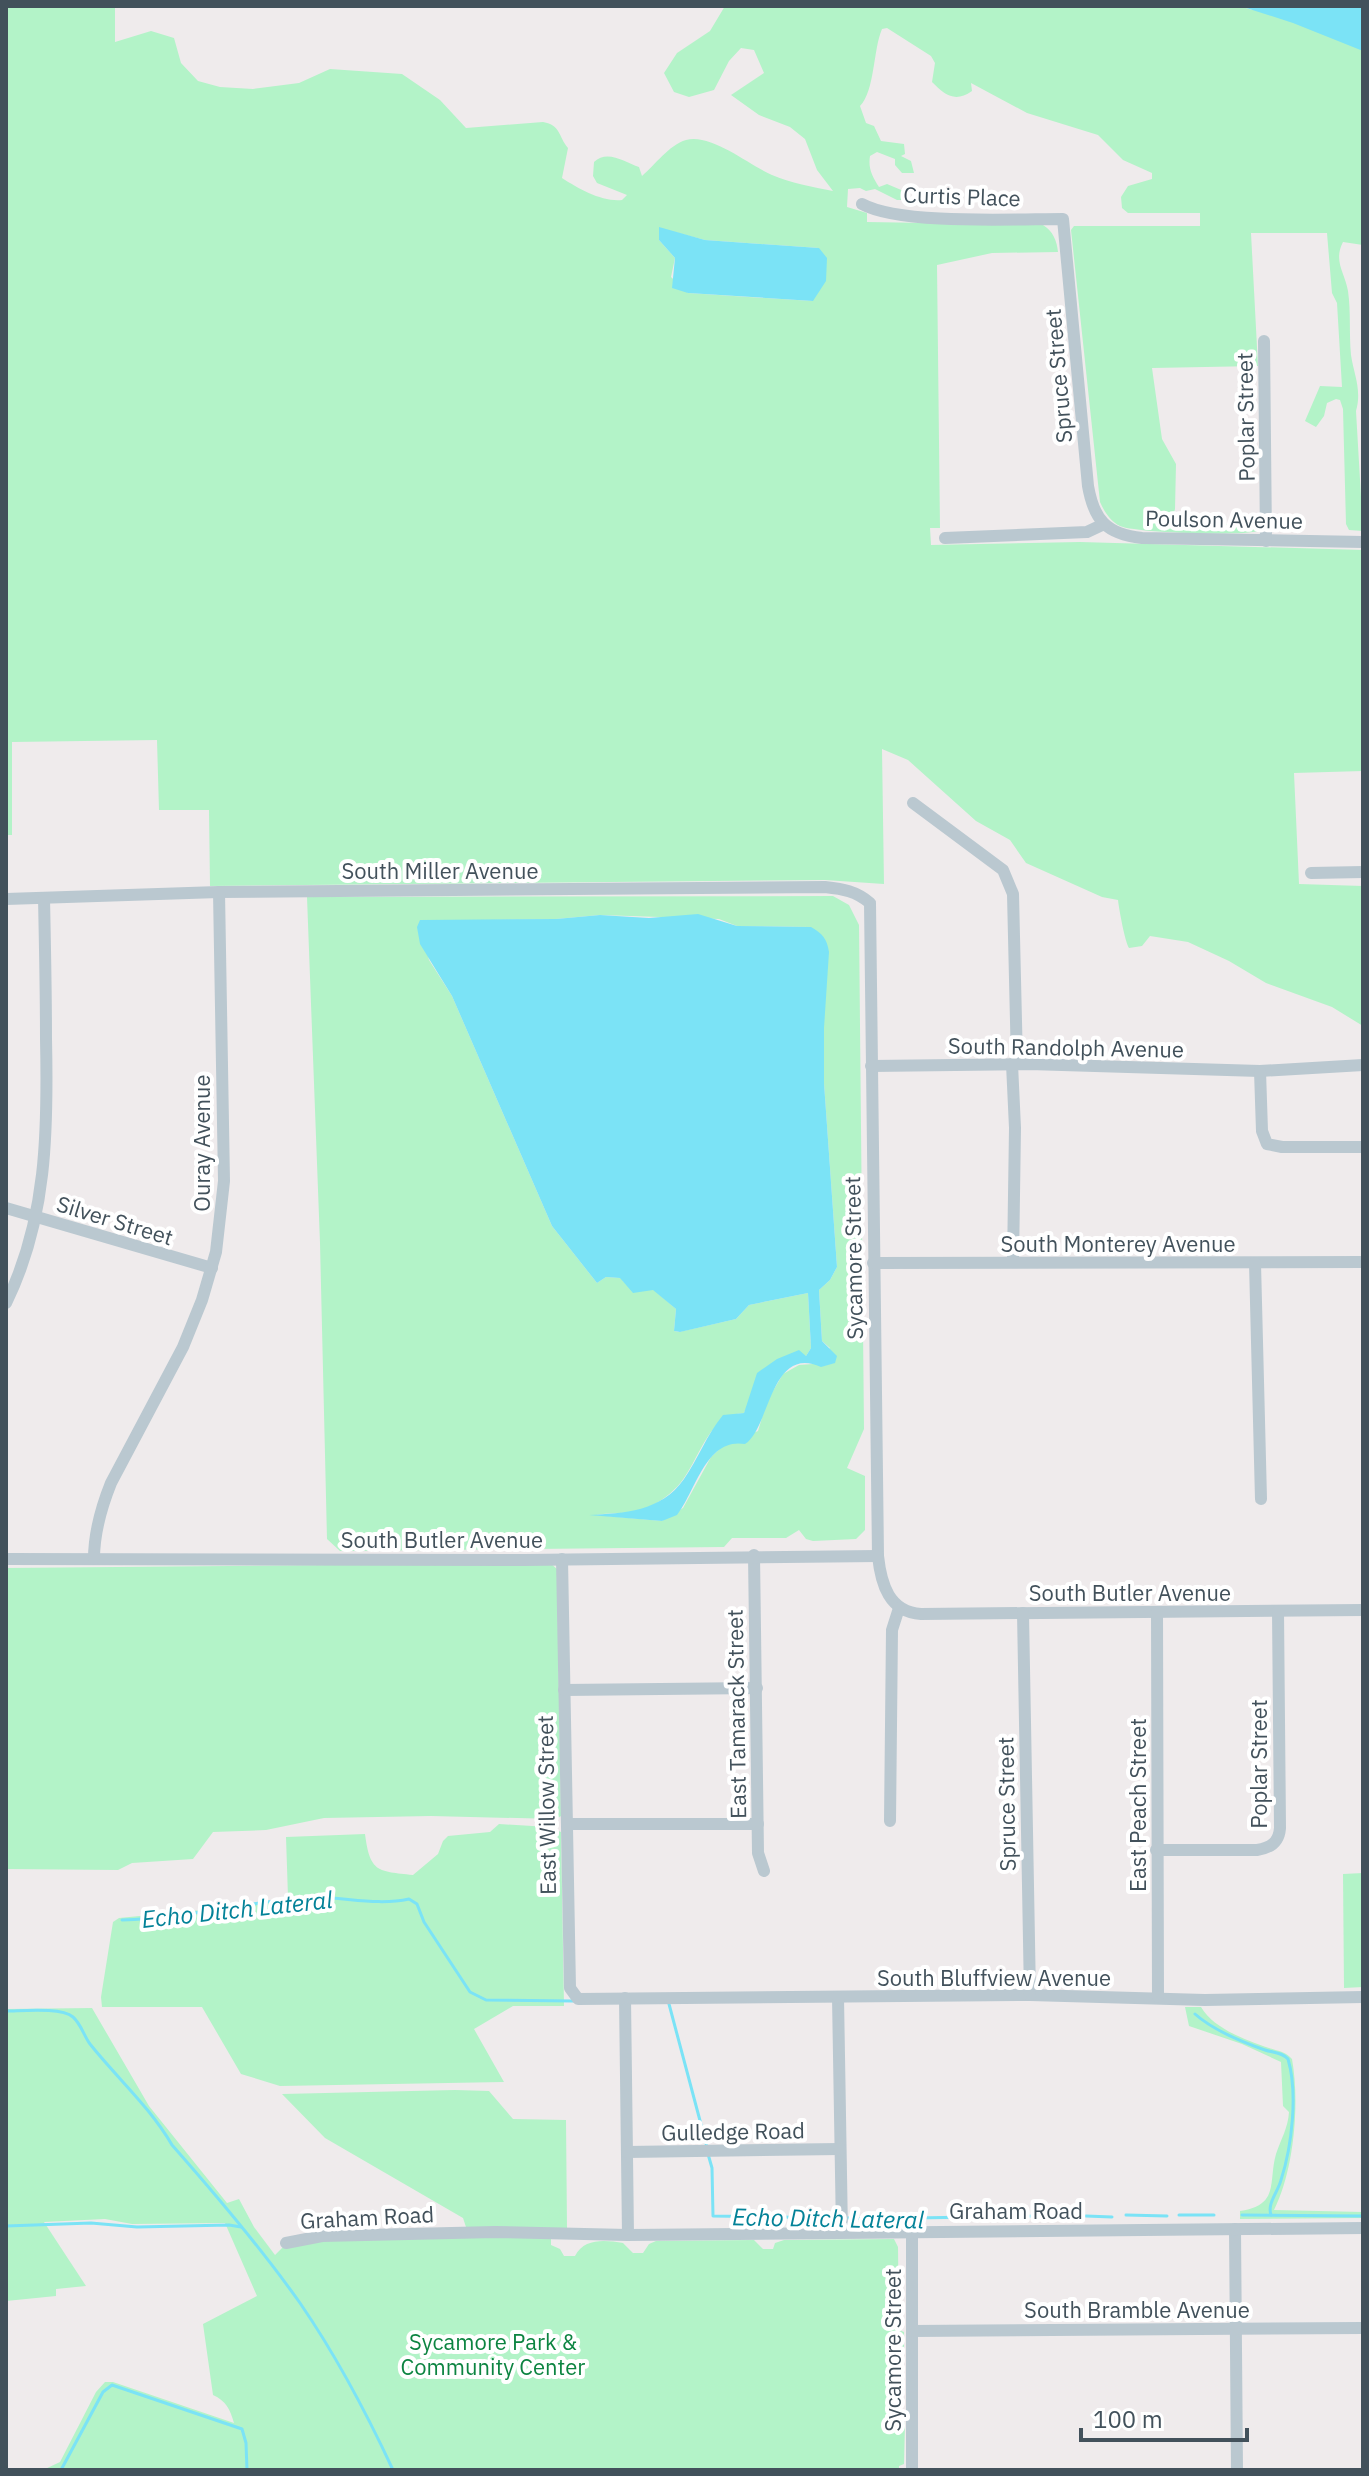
<svg xmlns="http://www.w3.org/2000/svg" width="1369" height="2476" font-family="'IBM Plex Sans',sans-serif">
<style>
.green{fill:#b3f3c8;fill-rule:evenodd}
.water{fill:#7be3f6}
.lines{fill:none;stroke-linecap:round;stroke-linejoin:round}
.stream{stroke:#7be3f6;stroke-width:3}
.minor{stroke:#bac8d0;stroke-width:12}
.labels{text-anchor:middle;dominant-baseline:central;stroke-width:8;stroke-linejoin:round;paint-order:stroke}
.street-label{font-size:22px;fill:#42515b;stroke:#fff}
.park-label{font-size:22px;fill:#0c8441;stroke:#fff}
.water-label{font-size:24px;font-style:italic;fill:#038298;stroke:#fff}
</style>
<rect width="100%" height="100%" fill="#efebec"/>
<g class="green">
<path d="M6 6H115V42L151 31 174 38 181 63 198 81 220 87 253 89 299 83 330 69 402 74 440 100 466 128 543 122C561 125 558 136 568 148L562 178C579 189 602 202 622 200L627 195 597 183 593 176 594 162C607 149 625 162 639 167L642 176C655 165 669 145 686 140 711 133 749 165 772 175 790 183 813 187 833 191L817 170 805 139 790 127 759 115 731 95 764 73 754 50 741 48 729 61 714 90 689 97 674 92 664 73 677 53 710 31 725 6H1240L1252 10 1363 6V245L1343 242C1333 261 1345 273 1348 291 1351 312 1349 333 1351 355 1354 375 1362 390 1356 411L1363 531 1349 530 1346 524 1343 409 1340 400 1336 399 1327 403 1324 416 1316 427 1305 421 1320 386 1342 387 1337 303 1332 293 1327 233H1251L1258 366 1152 368 1162 439 1176 464 1175 509 1171 524H1251L1258 527 1259 531C1242 536 1135 533 1120 526 1110 521 1104 511 1100 502L1071 230 1074 226H1200V213H1128L1122 208 1121 197 1128 186 1152 179V173L1123 160 1098 135 1027 113 971 83 972 91C955 103 945 95 932 82L935 63 931 56 887 28 882 29C873 50 875 91 860 106L866 123 874 126 881 141 904 144 905 154 901 156 911 161 914 173H902L895 165V159L877 152 870 156C868 168 872 176 879 187L887 184 906 192 905 200H897L875 189 866 191 860 188 848 189 847 207 867 213V222L1043 225C1053 231 1057 241 1058 252L992 253 937 265 940 528H930L931 545 1080 542 1363 550V771L1294 773 1299 884 1363 886V1026L1332 1007 1266 983 1229 961 1188 942 1150 936 1142 946 1129 948C1125 942 1119 909 1118 900L1102 897 1026 863 1010 840 976 821 908 760 882 749 884 884 825 880 210 886 209 810H159L157 740 12 742V835H6ZM659 228 705 240 819 248 812 301 688 293 671 277 675 258 659 240Z"/>
<path d="M833 896 849 905 859 925 864 1429 847 1468 865 1476V1530L856 1539 813 1541 806 1539 799 1530 786 1538H732L724 1547 340 1551 327 1539 320 1243 307 897ZM600 915 719 919 737 926 811 927 824 1028V1083L837 1267 830 1280 819 1290 822 1341 830 1348 813 1364 799 1365 783 1374 767 1401 758 1431 724 1445 711 1457 683 1508 662 1521 596 1515C614 1512 634 1515 651 1506 663 1500 677 1489 684 1478 701 1454 710 1414 744 1413L750 1400 802 1355 806 1356 811 1348 808 1293 749 1305 736 1319 679 1332 674 1331 676 1309 653 1289C641 1291 627 1289 621 1278L606 1277 597 1283 552 1226 452 996 429 960 420 921 556 919Z"/>
<polygon points="550,1563 557,1569 561,1816 556,1819 431,1816 324,1818 266,1830 213,1832 193,1859 132,1863 118,1870 6,1869 6,1568"/>
<path d="M499 1824 549 1827 561 1832 564 2006H513L474 2029 504 2082 280 2086 241 2074 202 2007H102L101 1997 113 1922 119 1918 222 1908 285 1899 288 1897 286 1837 365 1834C370 1873 378 1871 413 1875L438 1854 443 1841 448 1836 490 1832Z"/>
<polygon points="1363,1873 1363,1987 1344,1988 1343,1874"/>
<path d="M1185 2007H1201C1214 2029 1246 2040 1269 2048 1278 2051 1286 2052 1292 2059 1300 2103 1294 2171 1274 2210L1363 2212V2218L1240 2219V2211C1280 2205 1268 2182 1276 2154 1281 2139 1288 2128 1289 2112L1283 2106 1281 2062 1242 2044 1189 2026Z"/>
<path d="M92 2008 149 2106 227 2203 239 2199 254 2227 275 2255 282 2248 298 2243 340 2238H551V2245L560 2249 564 2256H575C584 2238 605 2240 623 2243L633 2253H643L649 2244 656 2241 754 2240 763 2249H773L775 2243 784 2240 894 2239 898 2247 899 2330 904 2332V2348L899 2351 898 2365 890 2370V2381L898 2385 899 2421 905 2423 904 2464 899 2466V2470H43L60 2462 96 2392 105 2382H113L234 2423C230 2409 226 2401 213 2395L203 2324 257 2296 225 2223 132 2224 105 2219 44 2222 86 2286 56 2289V2296L6 2301V2009Z"/>
<polygon points="455,2090 489,2091 513,2119 566,2120 567,2228 467,2230 463,2218 325,2138 282,2094"/>
</g>
<g class="water">
<polygon points="1240,6 1363,6 1363,51 1293,23"/>
<polygon points="659,227 705,240 819,248 827,258 826,281 813,301 688,293 672,288 675,258 659,240"/>
<path d="M698 914 737 926 811 927C823 934 827 939 829 952L824 1028V1083L837 1267 830 1280 819 1290 822 1341 837 1356 835 1363 821 1367C770 1344 770 1429 745 1444 706 1437 696 1491 677 1515L662 1521 589 1515C624 1513 661 1512 684 1479 698 1459 707 1434 723 1415L744 1413 757 1373 777 1359 799 1350 806 1356 811 1348 808 1293 749 1305 736 1319 680 1332 674 1331 676 1309 653 1290 633 1293 620 1278 606 1277 597 1283 552 1226 452 996 420 944 417 927 420 920 556 919 600 915 649 918Z"/>
</g>
<g class="lines">
<g class="stream">
<path d="M122 1920C182 1918 240 1904 299 1898 336 1894 372 1907 409 1899L417 1904 424 1922 470 1992 486 2000 573 2001"/>
<polyline points="669,2004 707,2147"/>
<path d="M6 2011C22 2011 61 2007 73 2017 81 2024 84 2036 90 2044 117 2078 150 2107 172 2145 217 2196 261 2248 300 2303 335 2354 367 2414 393 2470"/>
<path d="M1195 2014C1213 2030 1242 2042 1265 2050 1274 2053 1282 2052 1288 2059 1298 2093 1292 2146 1281 2180 1278 2192 1267 2203 1271 2215"/>
<polyline points="708,2154 712,2168 713,2216 840,2218"/>
<polyline points="1126,2215 1167,2216"/>
<polyline points="1179,2215 1214,2215"/>
<polyline points="1242,2215 1363,2216"/>
<polyline points="1049,2216 1079,2216"/>
<polyline points="1086,2216 1112,2217"/>
<polyline points="847,2218 895,2220 914,2218 1039,2216"/>
<polyline points="6,2226 91,2223 137,2227 229,2225 241,2227"/>
<polyline points="61,2470 103,2392 112,2385 242,2429 246,2443 247,2470"/>
</g>
<g class="minor">
<path d="M862 204C900 225 1015 219 1063 219L1088 486C1094 520 1106 534 1142 538L1363 542"/>
<polyline points="1264,341 1266,541"/>
<polyline points="945,538 1087,532 1104,524"/>
<polyline points="913,803 1003,870 1013,894 1017,1064"/>
<polyline points="1311,873 1363,872"/>
<path d="M6 899 219 892 825 887C843 889 856 891 870 903L878 1556C881 1584 889 1612 921 1614L1363 1610"/>
<polyline points="1012,1064 1015,1128 1013,1262"/>
<polyline points="871,1066 1029,1064 1260,1071 1363,1065"/>
<polyline points="1260,1071 1262,1131 1267,1144 1282,1147 1363,1147"/>
<polyline points="6,1208 212,1268"/>
<polyline points="873,1263 1363,1262"/>
<polyline points="1255,1263 1261,1499"/>
<path d="M6 1303C47 1220 48 1130 46 1039 46 992 45 945 44 898"/>
<polyline points="754,1555 758,1853 764,1871"/>
<polyline points="6,1559 524,1560 878,1556"/>
<path d="M94 1559C94 1532 101 1508 111 1483L183 1347 202 1300 216 1252 224 1181 219 892"/>
<polyline points="562,1559 570,1988 578,1999 1030,1995 1205,2000 1363,1997"/>
<polyline points="1157,1612 1158,1997"/>
<polyline points="1023,1613 1030,1995"/>
<polyline points="564,1690 757,1688"/>
<polyline points="890,1821 892,1630 899,1608"/>
<polyline points="567,1824 758,1824"/>
<path d="M1156 1850H1257C1271 1848 1279 1842 1280 1828L1278 1611"/>
<polyline points="838,1997 842,2232"/>
<polyline points="625,1998 628,2235"/>
<polyline points="627,2152 840,2149"/>
<polyline points="1235,2229 1237,2470"/>
<polyline points="912,2231 912,2470"/>
<polyline points="286,2243 322,2236 495,2232 628,2235 1363,2228"/>
<polyline points="912,2331 1363,2328"/>
</g>
</g>
<g class="labels">
<g class="street-label">
<text transform="translate(962 196) rotate(2)">Curtis Place</text>
<text transform="translate(1058 376) rotate(-95)">Spruce Street</text>
<text transform="translate(1245 417) rotate(-91)">Poplar Street</text>
<text transform="translate(1224 519) rotate(1)">Poulson Avenue</text>
<text x="440" y="870">South Miller Avenue</text>
<text transform="translate(1066 1047) rotate(1)">South Randolph Avenue</text>
<text transform="translate(201 1143) rotate(-90)">Ouray Avenue</text>
<text transform="translate(115 1220) rotate(17)">Silver Street</text>
<text x="1118" y="1243">South Monterey Avenue</text>
<text transform="translate(853 1258) rotate(-91)">Sycamore Street</text>
<text x="442" y="1539">South Butler Avenue</text>
<text x="1130" y="1592">South Butler Avenue</text>
<text transform="translate(736 1714) rotate(-91)">East Tamarack Street</text>
<text transform="translate(1258 1764) rotate(-90)">Poplar Street</text>
<text transform="translate(1006 1804) rotate(-91)">Spruce Street</text>
<text transform="translate(546 1805) rotate(-91)">East Willow Street</text>
<text transform="translate(1137 1805) rotate(-90)">East Peach Street</text>
<text x="994" y="1977">South Bluffview Avenue</text>
<text transform="translate(733 2131) rotate(-1)">Gulledge Road</text>
<text x="1016" y="2210">Graham Road</text>
<text transform="translate(367 2217) rotate(-3)">Graham Road</text>
<text x="1137" y="2309">South Bramble Avenue</text>
<text transform="translate(892 2350) rotate(-90)">Sycamore Street</text>
</g>
<g class="park-label">
<text x="493" y="2341">Sycamore Park &amp;<tspan x="493" dy="25">Community Center</tspan></text>
</g>
<g class="water-label">
<text transform="translate(237 1909) rotate(-6)">Echo Ditch Lateral</text>
<text transform="translate(828 2218) rotate(1)">Echo Ditch Lateral</text>
</g>
</g>
<rect width="1369" height="2476" fill="none" stroke="#42515b" stroke-width="16"/>
<path d="M1081 2428v12h166v-12" fill="none" stroke="#42515b" stroke-width="4"/>
<text x="1093" y="2428" font-size="24" fill="#42515b" stroke="#ffffff" stroke-width="6" paint-order="stroke">100 m</text>
</svg>
